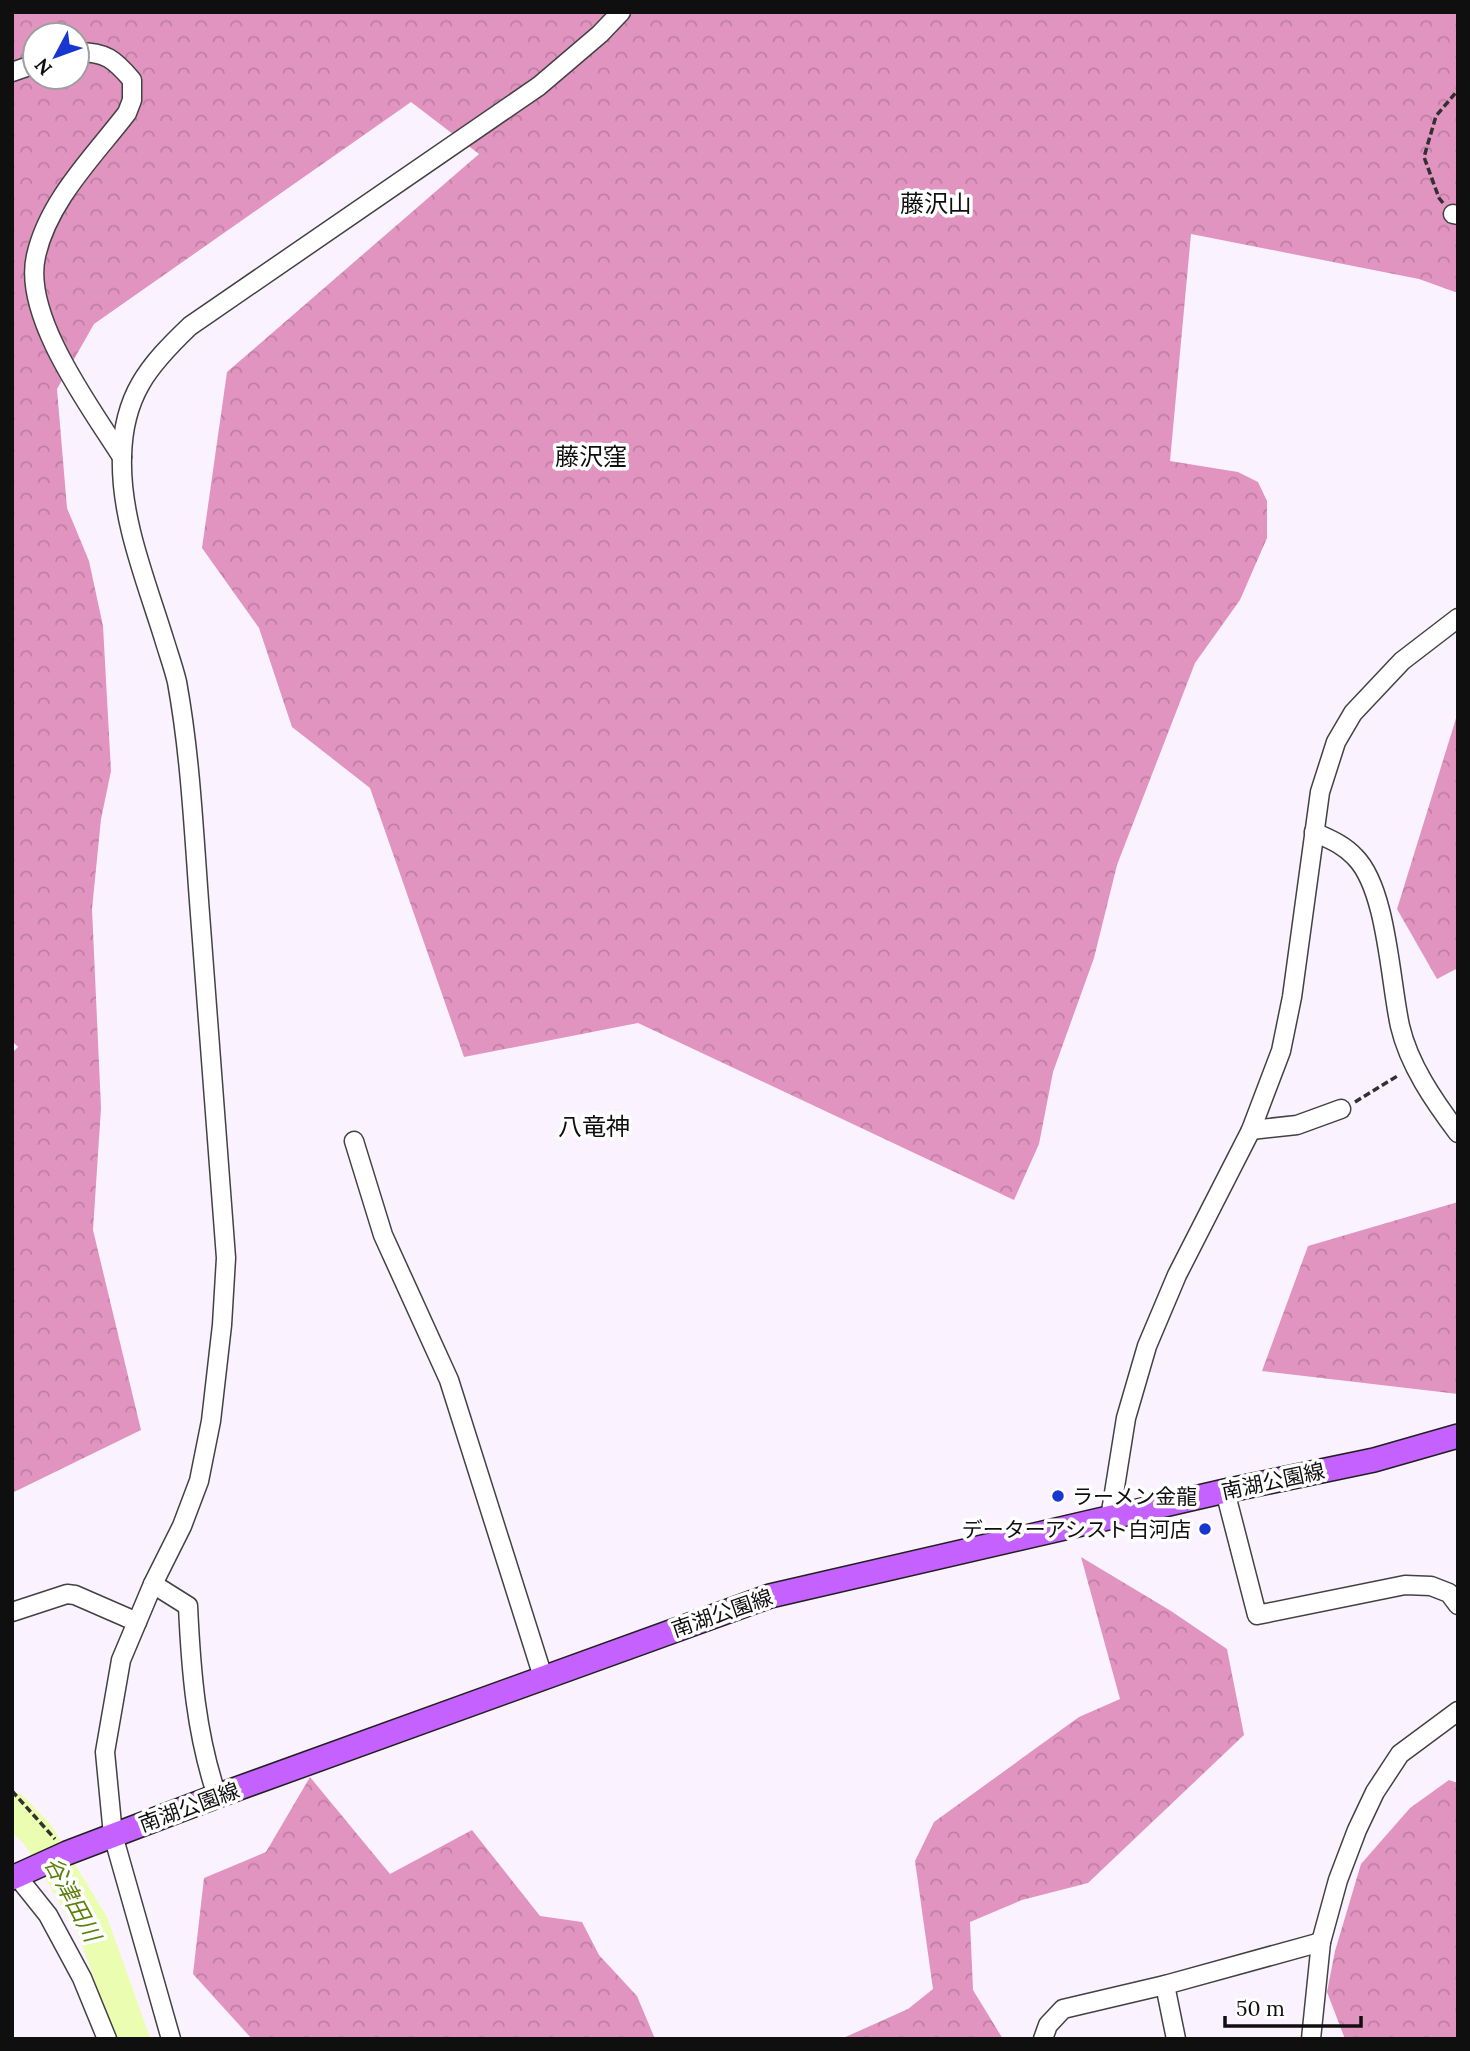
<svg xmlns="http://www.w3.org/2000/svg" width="1470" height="2051" font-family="Lora,'Noto Sans JP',serif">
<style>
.forest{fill:url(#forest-crowns);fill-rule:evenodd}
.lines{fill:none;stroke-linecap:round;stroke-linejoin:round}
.river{stroke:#eafdb0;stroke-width:33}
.minor-casing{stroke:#424242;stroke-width:21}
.major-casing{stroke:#202020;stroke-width:26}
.path{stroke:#313131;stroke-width:3.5;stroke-dasharray:7 3.5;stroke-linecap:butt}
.minor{stroke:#fff;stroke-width:18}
.major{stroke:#c562ff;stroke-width:23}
.poi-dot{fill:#1737d0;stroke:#fff;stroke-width:2.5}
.labels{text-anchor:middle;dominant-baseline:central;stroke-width:7;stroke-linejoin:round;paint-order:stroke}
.street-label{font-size:21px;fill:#0f0f0f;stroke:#fff}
.poi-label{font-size:21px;fill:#0f0f0f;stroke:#fff;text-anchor:start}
.water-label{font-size:23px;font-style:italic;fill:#5c800c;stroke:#fff}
.quarter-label{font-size:24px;fill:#0f0f0f;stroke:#fff}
</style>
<defs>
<pattern id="forest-crowns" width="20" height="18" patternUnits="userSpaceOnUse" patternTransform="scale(1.75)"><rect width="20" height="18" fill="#e194c0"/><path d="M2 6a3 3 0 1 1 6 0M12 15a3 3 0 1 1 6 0" fill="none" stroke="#c07ea4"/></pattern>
</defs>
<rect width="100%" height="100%" fill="#fbf2ff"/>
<g class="forest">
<path d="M12 12H1458V293L1419 279 1191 234 1170 461 1238 472 1258 482 1267 501V538L1240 600 1195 663 1117 865 1094 958 1053 1072 1039 1144 1014 1200 638 1023 464 1057 370 788 292 727 259 628 202 548 227 372 479 154 411 102 94 324 57 389 67 508 89 561 103 626 111 771 101 819 92 909 101 1108 93 1230 141 1430 12 1493V1053L18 1047 12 1041ZM35 35H77V77H35Z"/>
<polygon points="1458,712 1458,968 1437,979 1397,909"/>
<polygon points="1458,1202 1458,1394 1262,1371 1308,1246"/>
<polygon points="1081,1557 1171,1611 1227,1649 1244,1735 1088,1883 1022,1900 970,1922 973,1990 1003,2039 841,2039 908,2009 933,1989 915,1861 934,1822 1079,1717 1120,1699"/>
<polygon points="310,1777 390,1874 472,1830 540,1916 582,1922 599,1955 637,1996 655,2039 252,2039 193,1974 204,1878 266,1852"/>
<polygon points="1449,1780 1458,1783 1458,2039 1345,2039 1327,1992 1335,1951 1361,1864 1410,1808"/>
</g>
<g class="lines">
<polyline class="river" points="12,1808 38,1835 92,1924 133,2039"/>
<defs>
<g id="minor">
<path d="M77 52C106 52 114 59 132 80V100L127 113C94 156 48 201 36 256 22 316 91 408 122 457"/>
<polyline points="12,72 35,64"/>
<polyline points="1453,214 1458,215"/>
<path d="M1314 832C1329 839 1343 844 1355 857 1387 889 1390 981 1400 1026 1409 1065 1434 1101 1458 1133"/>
<polyline points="1251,1130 1297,1125 1341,1109"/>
<polyline points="354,1141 383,1235 449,1380 543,1677"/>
<polyline points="1225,1491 1257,1615 1405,1585 1431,1586 1449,1593 1458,1605"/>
<polyline points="1110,1518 1126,1418 1147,1346 1177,1275 1251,1130 1281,1051 1292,997 1320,792 1336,742 1353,713 1402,661 1458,618"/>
<path d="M153 1584 188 1606C191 1671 196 1734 217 1796"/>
<polyline points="12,1612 67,1594 75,1595 137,1622"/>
<polyline points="16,1875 48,1915 82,1978 107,2039"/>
<polyline points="1165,1985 1176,2039"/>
<path d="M171 2039 113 1835 105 1752 121 1660 153 1584 182 1526 199 1481 211 1421 222 1325 226 1258C217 1143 209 1029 200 914 194 837 191 759 177 682 174 669 169 655 165 642 147 583 120 519 122 457 123 396 148 366 190 326L539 86 600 34 621 12"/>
<polyline points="1043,2039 1048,2025 1063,2009 1165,1985 1321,1942"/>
<polyline points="1311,2039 1321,1942 1338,1880 1357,1830 1375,1792 1400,1754 1458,1711"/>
</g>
<polyline id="major" points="12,1878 67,1853 217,1796 770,1596 1225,1491 1374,1460 1458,1436"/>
</defs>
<use href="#minor" class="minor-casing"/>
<use href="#major" class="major-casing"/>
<g class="path">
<polyline points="1443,203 1439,198 1424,157 1436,116 1458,90"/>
<polyline points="1355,1102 1399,1075"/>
<polyline points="12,1791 55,1839"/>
</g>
<use href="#minor" class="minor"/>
<use href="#major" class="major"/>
</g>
<g class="poi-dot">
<circle cx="1058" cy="1496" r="7"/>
<circle cx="1205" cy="1529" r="7"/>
</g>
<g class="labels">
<g class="street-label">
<text transform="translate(1273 1481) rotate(-12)">南湖公園線</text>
<text transform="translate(722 1613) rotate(-19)">南湖公園線</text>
<text transform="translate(189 1807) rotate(-20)">南湖公園線</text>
</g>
<g class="poi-label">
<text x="1072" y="1496">ラーメン金龍</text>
<text x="1191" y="1529" text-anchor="end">データーアシスト白河店</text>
</g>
<g class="water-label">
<text transform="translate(73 1899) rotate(62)">谷津田川</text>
</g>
<g class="quarter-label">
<text x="936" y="203">藤沢山</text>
<text x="591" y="456">藤沢窪</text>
<text x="594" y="1126">八竜神</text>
</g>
</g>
<rect width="1470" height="2051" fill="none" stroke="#0f0f0f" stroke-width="28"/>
<g transform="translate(56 56) rotate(229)"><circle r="33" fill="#ffffff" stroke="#9f9f9f" stroke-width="2"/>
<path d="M0-5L12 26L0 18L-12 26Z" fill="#1737d0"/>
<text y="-10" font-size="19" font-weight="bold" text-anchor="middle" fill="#0f0f0f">N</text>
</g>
<path d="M1225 2016v10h136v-10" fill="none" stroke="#0f0f0f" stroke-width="3.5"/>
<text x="1236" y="2016" font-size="21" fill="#0f0f0f" stroke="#ffffff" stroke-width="5" paint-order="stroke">50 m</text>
</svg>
